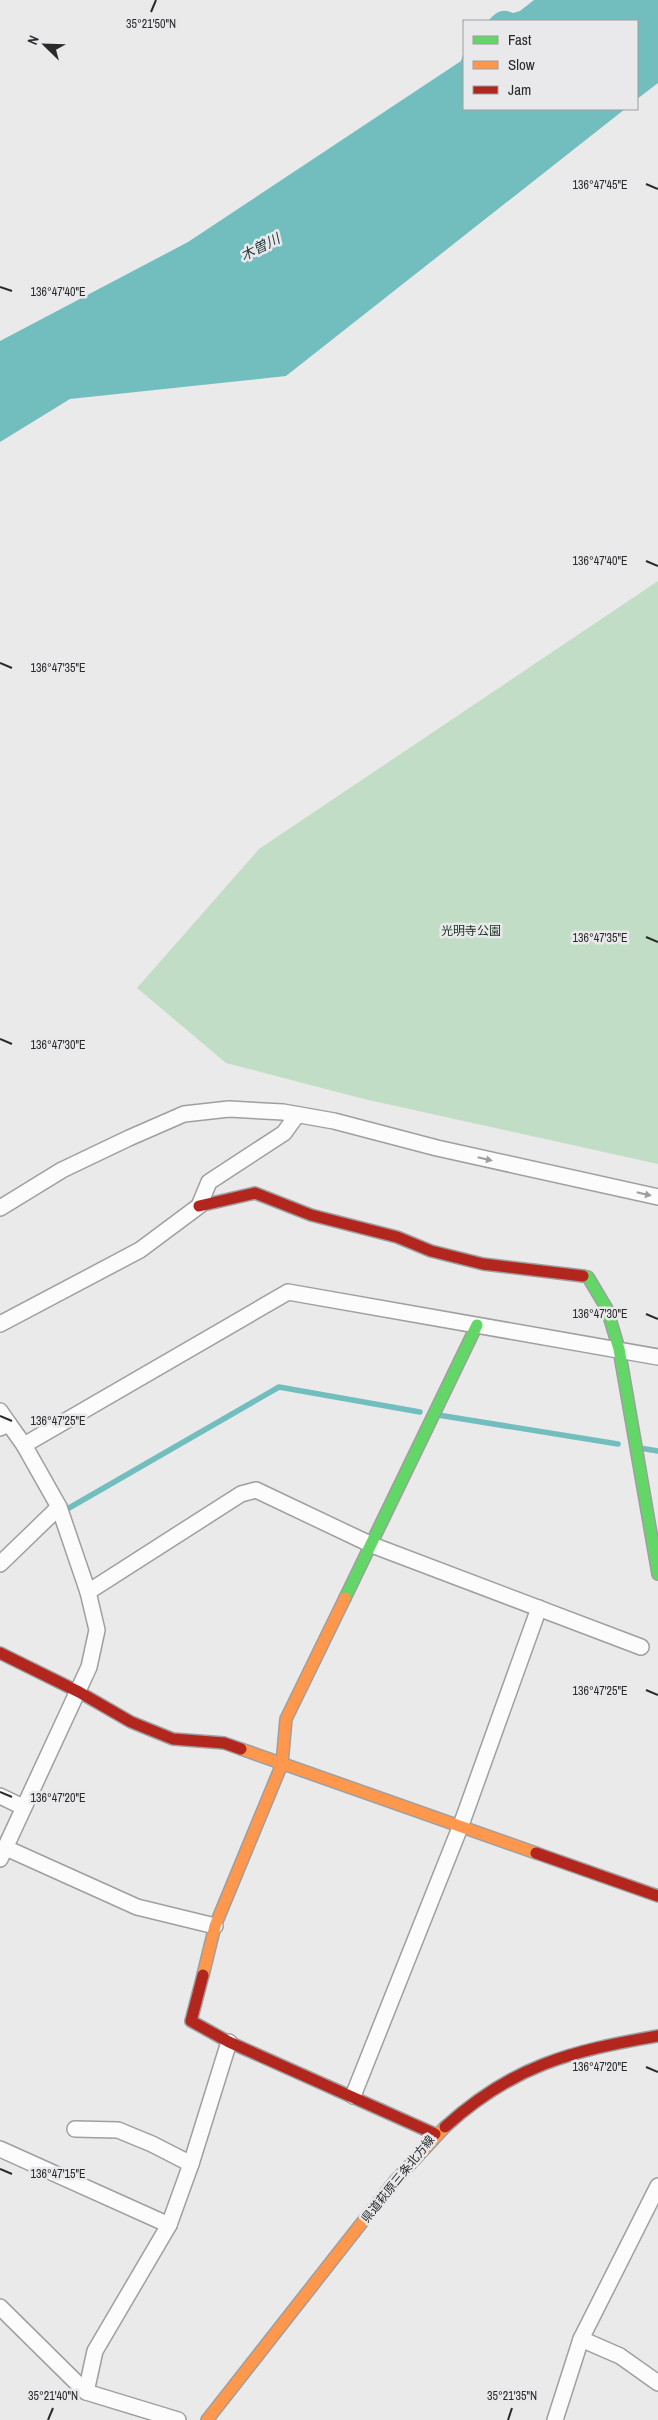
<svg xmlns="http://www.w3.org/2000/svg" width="658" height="2420" font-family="'Archivo Narrow','Noto Sans JP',sans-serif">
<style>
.green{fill:#c1ddc6}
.water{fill:#72bebe}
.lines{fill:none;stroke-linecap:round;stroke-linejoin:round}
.stream{stroke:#72bebe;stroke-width:5.5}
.street-casing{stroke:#9f9fa0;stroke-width:18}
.fast-casing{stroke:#9f9fa0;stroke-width:14}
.slow-casing{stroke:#9f9fa0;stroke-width:14}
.jam-casing{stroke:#9f9fa0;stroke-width:14}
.street{stroke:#fcfcfc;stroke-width:15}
.fast{stroke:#63d668;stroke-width:11}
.slow{stroke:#ff974d;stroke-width:11}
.jam{stroke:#b3261e;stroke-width:11}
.oneway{fill:#9e9e9e}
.ticks{fill:none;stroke:#2a2a2b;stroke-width:2}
.labels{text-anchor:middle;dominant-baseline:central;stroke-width:5;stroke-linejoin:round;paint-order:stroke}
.park-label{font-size:12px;fill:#103218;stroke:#e9e9ec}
.street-label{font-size:12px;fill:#2a2a2b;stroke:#e9e9ec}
.water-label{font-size:14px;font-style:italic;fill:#263e3e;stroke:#e9e9ec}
.ticks-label{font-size:12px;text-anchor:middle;fill:#2a2a2b;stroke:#e9e9ec;stroke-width:5;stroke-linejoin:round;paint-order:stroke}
</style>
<rect width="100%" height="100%" fill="#eaeaeb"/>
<polygon class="green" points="658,581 658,1164 364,1099 226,1063 137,988 259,849"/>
<g class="water">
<path d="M534 0H658V83L637 99V21H488C496 12 502 8 513 13L520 11Z"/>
<polygon points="464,51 464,109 625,109 286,376 70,399 0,442 0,341 188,242 461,61"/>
</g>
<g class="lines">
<g class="stream">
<polyline points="438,1415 618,1444"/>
<polyline points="640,1448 658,1451"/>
<polyline points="69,1508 279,1387 420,1412"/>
</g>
<defs>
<g id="street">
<polyline points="0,1208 62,1170 129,1138 184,1114 229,1109 283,1112 334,1121 437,1148 658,1197"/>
<polyline points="0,1324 140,1250 199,1206 209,1182 284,1133 297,1115"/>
<polyline points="0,1411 9,1424"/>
<polyline points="0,1428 9,1424 24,1445 59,1507 88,1592 97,1630 89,1667 0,1859"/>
<polyline points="24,1445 288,1292 658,1357"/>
<polyline points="0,1564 59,1507"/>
<polyline points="88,1592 241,1494 256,1490 372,1545 641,1647"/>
<polyline points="0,1796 23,1807"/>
<polyline points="6,1848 137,1907 215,1926"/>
<polyline points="353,2096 461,1825 539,1608"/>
<polyline points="75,2129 118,2130 152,2144 191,2164"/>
<polyline points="0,2149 169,2225"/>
<polyline points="0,2307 86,2392 178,2420"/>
<polyline points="581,2339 620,2356 658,2383"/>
<polyline points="86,2392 95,2351 169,2225 191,2164 229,2042"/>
<polyline points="555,2420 581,2339 658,2186"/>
</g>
<g id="fast">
<polyline points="583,1276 588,1277 607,1309 619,1349 658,1574"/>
<polyline points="345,1598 477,1325"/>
</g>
<g id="slow">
<polyline points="241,1749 536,1853"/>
<polyline points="203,1975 215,1926 282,1764 286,1719 345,1598"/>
<polyline points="207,2420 393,2183 445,2127"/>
</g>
<g id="jam">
<polyline points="199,1206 255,1193 311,1215 397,1237 431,1251 483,1264 583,1276"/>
<polyline points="0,1653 79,1692 131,1722 173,1739 224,1743 241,1749"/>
<polyline points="536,1853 658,1896"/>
<polyline points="203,1975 191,2021 229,2042 435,2134"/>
<path d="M445 2127C512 2066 570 2051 658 2036"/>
</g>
</defs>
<use href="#street" class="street-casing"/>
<use href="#fast" class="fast-casing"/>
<use href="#slow" class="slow-casing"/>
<use href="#jam" class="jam-casing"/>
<use href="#street" class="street"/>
<use href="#fast" class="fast"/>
<use href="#slow" class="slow"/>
<use href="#jam" class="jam"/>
</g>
<defs><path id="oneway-solid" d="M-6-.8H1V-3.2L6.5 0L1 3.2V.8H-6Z" transform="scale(1.25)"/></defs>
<g class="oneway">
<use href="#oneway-solid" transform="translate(485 1159) rotate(13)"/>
<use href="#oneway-solid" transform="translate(644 1194) rotate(13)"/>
</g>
<path class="ticks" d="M151 12 156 0M646 184 658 189M0 287 12 291M646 561 658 566M0 663 12 668M646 937 658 942M0 1039 12 1044M646 1314 658 1319M0 1416 12 1421M646 1690 658 1695M0 1792 12 1797M646 2067 658 2072M0 2169 12 2174M48 2420 53 2408M508 2420 512 2408"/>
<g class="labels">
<g class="park-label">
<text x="471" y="931">光明寺公園</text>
</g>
<g class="street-label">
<text transform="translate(398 2179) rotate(-51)">県道萩原三条北方線</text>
</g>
<g class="water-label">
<text transform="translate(260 247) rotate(-27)">木曽川</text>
</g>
</g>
<g class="ticks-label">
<text x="151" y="28">35°21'50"N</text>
<text x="600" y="189">136°47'45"E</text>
<text x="58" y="296">136°47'40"E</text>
<text x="600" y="565">136°47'40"E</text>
<text x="58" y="672">136°47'35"E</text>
<text x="600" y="942">136°47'35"E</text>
<text x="58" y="1049">136°47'30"E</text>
<text x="600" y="1318">136°47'30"E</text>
<text x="58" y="1425">136°47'25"E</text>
<text x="600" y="1695">136°47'25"E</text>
<text x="58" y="1802">136°47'20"E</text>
<text x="600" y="2071">136°47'20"E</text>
<text x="58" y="2178">136°47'15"E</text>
<text x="53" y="2400">35°21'40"N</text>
<text x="512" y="2400">35°21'35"N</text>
</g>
<rect x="463" y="20" width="175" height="90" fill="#e9e9ec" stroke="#9d9d9f"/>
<rect x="473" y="36" width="25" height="8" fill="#63d668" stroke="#9d9d9f"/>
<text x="508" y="45" font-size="15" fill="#2a2a2b">Fast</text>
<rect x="473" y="61" width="25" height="8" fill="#ff974d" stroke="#9d9d9f"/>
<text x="508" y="70" font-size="15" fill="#2a2a2b">Slow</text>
<rect x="473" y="86" width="25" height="8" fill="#b3261e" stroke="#9d9d9f"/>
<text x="508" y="95" font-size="15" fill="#2a2a2b">Jam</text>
<g transform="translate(45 45) rotate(293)" stroke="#e9e9ec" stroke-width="4" paint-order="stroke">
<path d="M0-4L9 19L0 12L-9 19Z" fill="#2a2a2b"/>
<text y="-8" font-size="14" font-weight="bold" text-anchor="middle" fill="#2a2a2b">N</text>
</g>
</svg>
